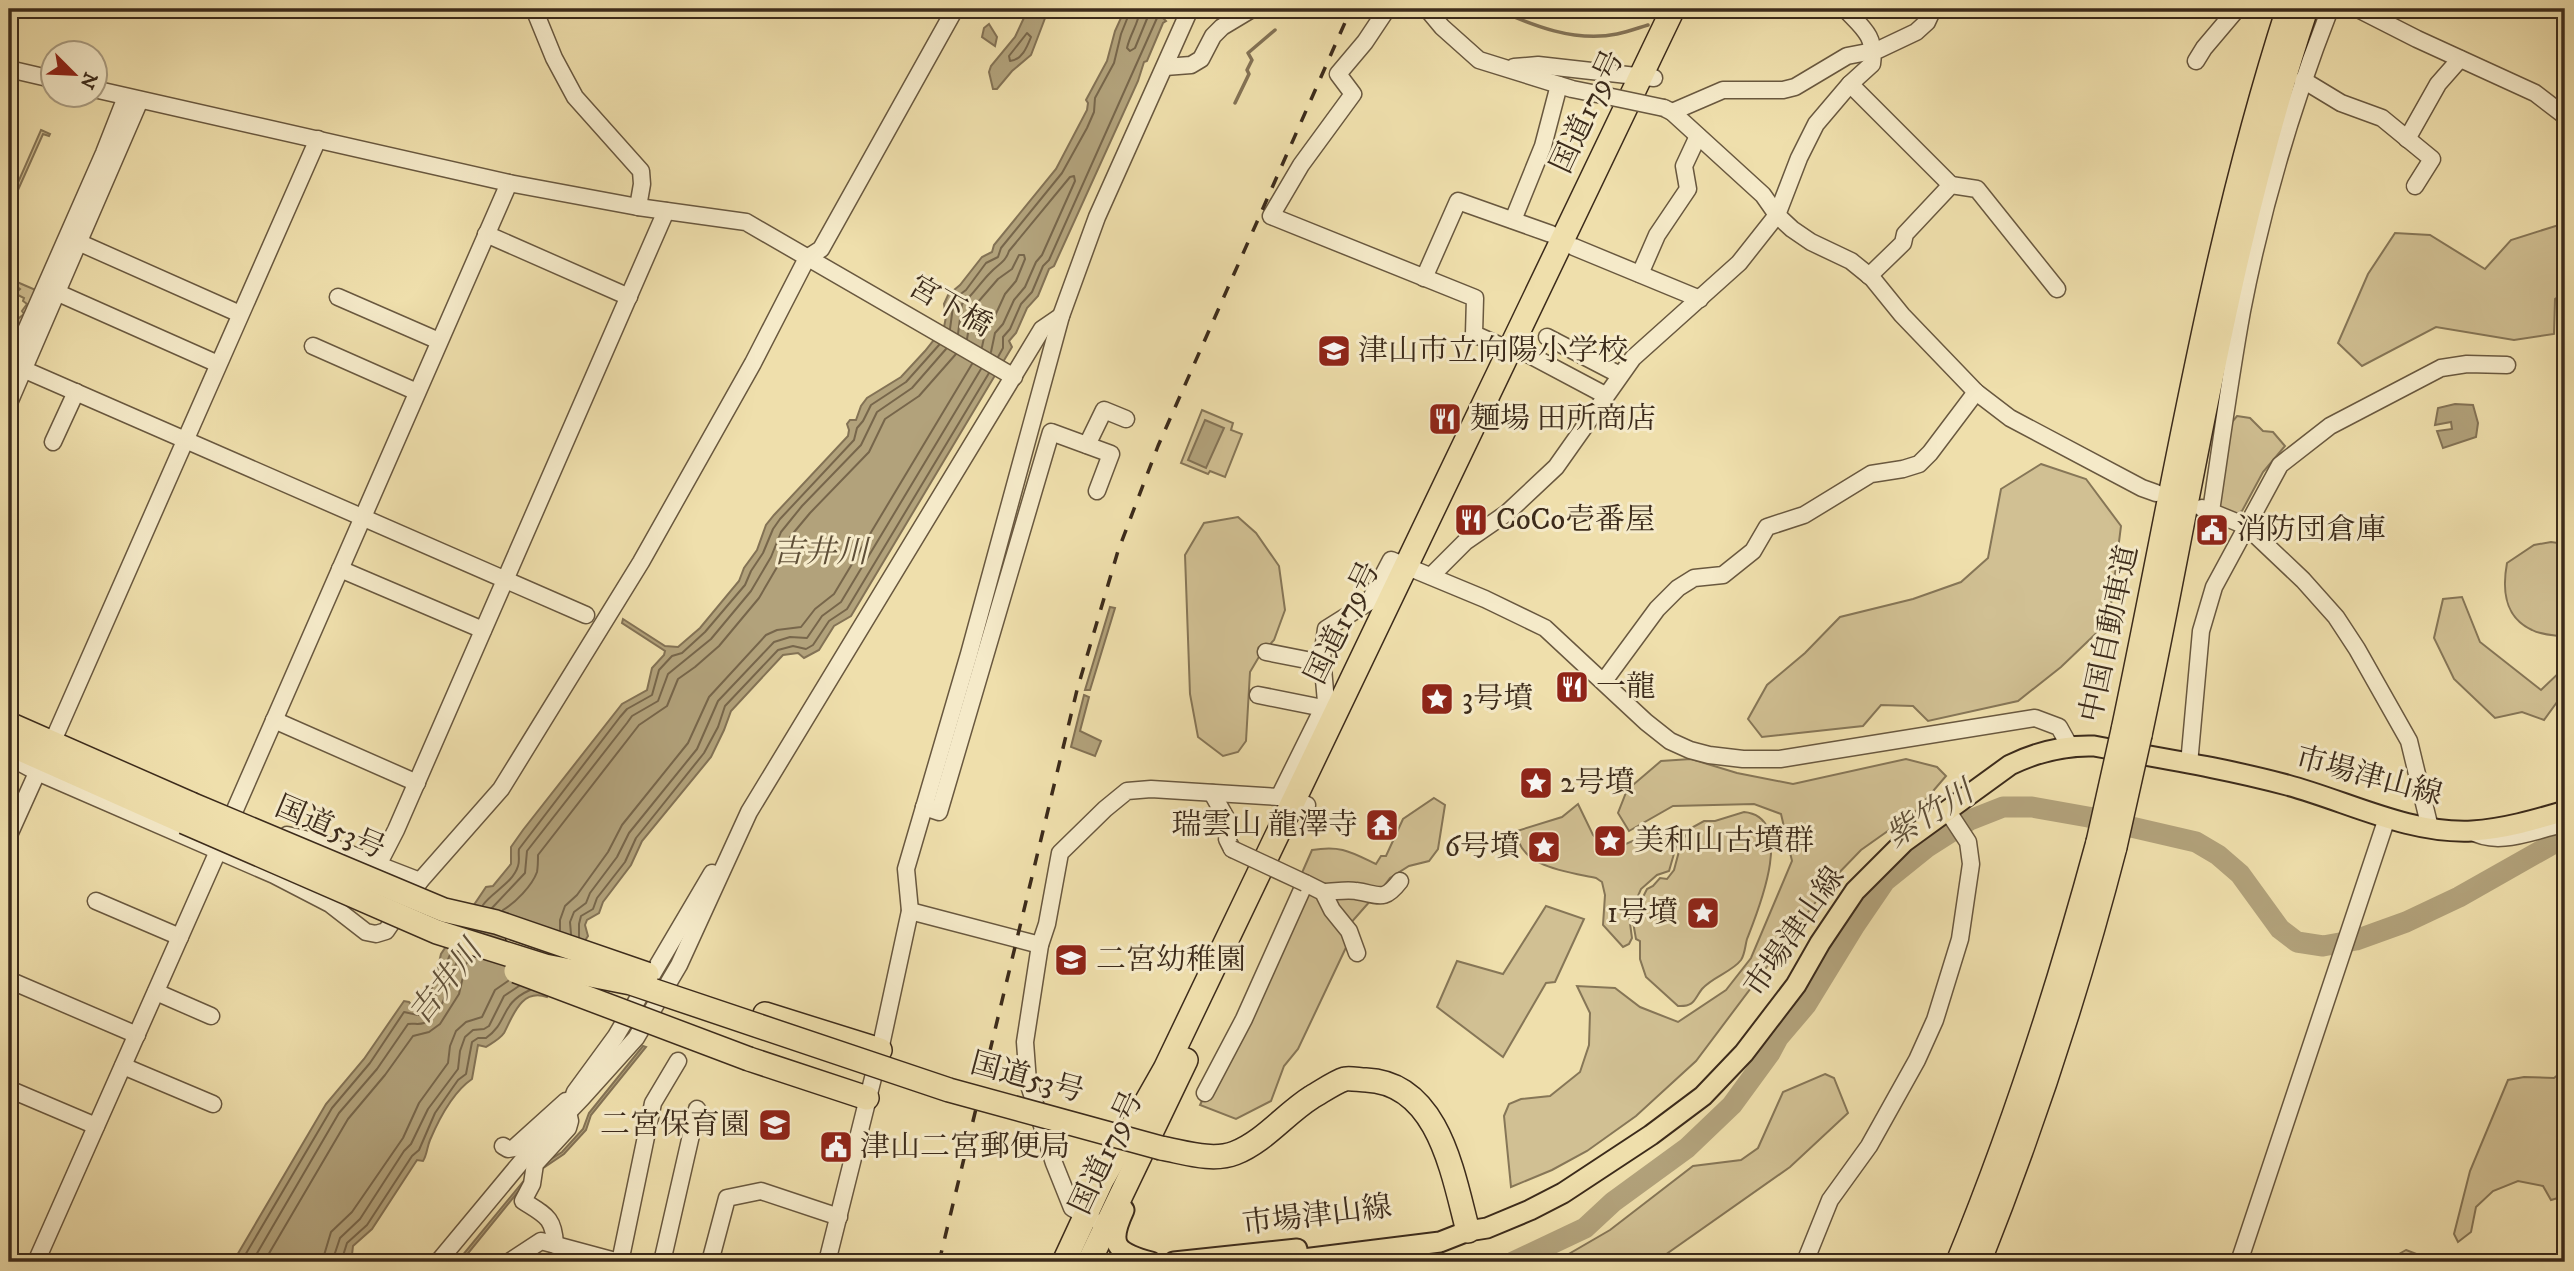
<svg xmlns="http://www.w3.org/2000/svg" width="2574" height="1271" font-family="'IM FELL DW Pica','Noto Serif JP',serif">
<style>
.green{fill:#d1c093;stroke:#867657;stroke-width:2}
.water{fill:#b2a27b;stroke:#837255;stroke-width:2}
.lines{fill:none;stroke-linecap:round;stroke-linejoin:round}
.shore{stroke:#77664b;stroke-width:2}
.stream{stroke:#837255;stroke-width:3.5}
.river{stroke:#b2a27b;stroke-width:21}
.minor-casing{stroke:#69583f;stroke-width:19}
.major-casing{stroke:#3c2b1b;stroke-width:23}
.highway-casing{stroke:#3c2b1b;stroke-width:26}
.minor{stroke:#f5eac9;stroke-width:16}
.major{stroke:#efdfac;stroke-width:19}
.highway{stroke:#efdfac;stroke-width:23}
.rail{stroke:#3c2b1b;stroke-width:3.5;stroke-dasharray:12 12;stroke-linecap:butt}
.minor-bridge-casing{stroke:#69583f;stroke-width:19;stroke-linecap:butt}
.highway-bridge-casing{stroke:#3c2b1b;stroke-width:26;stroke-linecap:butt}
.minor-bridge{stroke:#f5eac9;stroke-width:16}
.highway-bridge{stroke:#efdfac;stroke-width:23}
.labels{text-anchor:middle;dominant-baseline:central;stroke-width:6;stroke-linejoin:round;paint-order:stroke}
.street-label{font-size:30px;fill:#3c2b1b;stroke:#f5eac9}
.poi-label{font-size:30px;fill:#3c2b1b;stroke:#f5eac9;text-anchor:start}
.water-label{font-size:32px;font-style:italic;fill:#5f4f38;stroke:#f5eac9}
</style>
<rect width="100%" height="100%" fill="#efdfac"/>
<filter id="stains"><feTurbulence type="fractalNoise" baseFrequency=".00286" numOctaves="4"/><feColorMatrix values="0 0 0 0 .2 0 0 0 0 .09 0 0 0 0 .02 0 0 0 .5 -.17"/></filter>
<radialGradient id="worn" r=".72"><stop offset=".6" stop-color="#630" stop-opacity="0"/><stop offset="1" stop-color="#630" stop-opacity=".3"/></radialGradient>
<g class="green">
<polygon points="41,130 50,134 49,136 43,134 9,210 9,203"/>
<polygon points="2565,223 2565,292 2555,299 2554,334 2514,340 2436,327 2362,366 2338,343 2368,274 2395,233 2430,235 2485,269 2511,240"/>
<polygon points="17,282 38,291 9,356 9,326 24,314 22,311 27,304 23,301 24,298 18,295 13,300 10,298 20,289 16,286"/>
<polygon points="1202,410 1233,423 1231,430 1242,434 1225,477 1210,471 1208,474 1181,463"/>
<polygon points="2237,416 2250,418 2263,431 2273,432 2285,446 2263,472 2242,511 2236,514 2220,509 2217,504 2232,422"/>
<polygon points="2041,464 2086,479 2121,526 2109,621 2061,667 2018,701 1928,721 1913,706 1881,705 1863,726 1762,737 1748,719 1767,685 1805,653 1840,617 1913,599 1961,582 1988,558 2001,489"/>
<polygon points="1238,517 1256,533 1279,566 1285,610 1274,640 1260,655 1250,672 1246,741 1238,752 1223,756 1198,737 1190,694 1185,555 1204,523"/>
<path d="M2551 542 2565 544V637C2555 635 2541 635 2532 630 2504 617 2502 590 2507 563L2534 545Z"/>
<polygon points="2462,597 2480,642 2541,690 2565,667 2565,691 2544,720 2522,712 2495,718 2454,679 2434,638 2443,599"/>
<polygon points="1691,759 1737,773 1793,784 1906,759 1937,767 1946,776 1916,811 1861,850 1833,879 1696,1061 1636,1116 1587,1151 1552,1170 1511,1187 1504,1116 1509,1104 1521,1099 1550,1096 1580,1072 1589,1045 1590,1013 1577,986 1615,988 1640,1007 1678,1022 1726,990 1751,958 1792,861 1781,814 1754,804 1673,806 1629,831 1618,813 1627,790 1661,761"/>
<path d="M1434 798 1445 805 1438 849 1429 861 1409 866 1390 878 1381 890 1326 888 1301 875 1312 850C1341 845 1351 852 1376 864L1381 856H1386L1403 819Z"/>
<path d="M1578 804 1593 835 1605 847H1619L1653 832 1678 840 1669 871 1657 875 1641 889 1629 916 1632 938 1629 944 1623 947 1603 925 1605 895 1602 882 1596 878C1569 872 1517 867 1517 831L1562 817Z"/>
<path d="M1744 812C1797 817 1758 911 1747 939 1745 946 1745 954 1741 960 1732 972 1712 977 1702 989 1694 999 1695 1007 1678 1006L1646 977 1640 959V941L1636 939 1633 922 1635 913 1647 889 1653 886 1660 878 1667 879 1674 870 1682 840 1693 827 1704 821H1715Z"/>
<polygon points="1307,887 1319,893 1350,939 1298,1049 1284,1066 1271,1101 1236,1119 1200,1105"/>
<polygon points="1355,893 1371,900 1350,924 1330,896"/>
<polygon points="1546,906 1584,919 1555,982 1546,983 1503,1057 1437,1007 1457,961 1503,974"/>
<polygon points="2565,1069 2565,1196 2551,1200 2543,1186 2518,1181 2493,1191 2476,1207 2471,1232 2458,1242 2454,1234 2470,1171 2508,1080 2524,1077 2554,1078"/>
<polygon points="1825,1074 1834,1078 1848,1113 1790,1167 1655,1262 1555,1262 1610,1230 1693,1166 1741,1160 1758,1148 1783,1092"/>
<polygon points="2406,1250 2437,1262 2385,1262"/>
</g>
<g class="water">
<polygon points="1028,9 1044,9 1047,13 1031,55 1012,71 997,89 993,89 989,72 991,66 1015,37"/>
<path d="M1125 9H1169L1164 19 1166 21 1163 23 1147 61 1144 62 1138 81 1054 266 1049 269 1038 296 1027 308 1016 333 1009 341 1012 347 851 616 834 626 819 650 804 658 798 653 783 655 731 711 724 730 711 757 642 841 631 865 603 902 599 913 587 920 585 925 588 936 547 997C521 988 513 1016 504 1033 500 1039 492 1043 486 1047L478 1045 472 1079C453 1092 439 1119 430 1140 427 1147 427 1155 423 1161L417 1160 372 1229 353 1246 352 1255 346 1262H233L326 1104 364 1059 404 1001 409 1002 413 1007 419 1009 434 984 441 954 486 887 493 886 511 864V847L523 830 622 704 647 690 652 668 664 655 665 651 622 623 623 619 665 646 678 647 700 628 739 581 744 568 757 550 766 525 774 515 848 436 849 430 847 424 850 420H856L861 406 867 398 901 377 925 351 944 327 946 317 944 304 948 295 960 285 982 257 992 252 994 245 1056 169 1087 110 1088 103 1086 100 1107 61 1115 31Z"/>
<polygon points="989,24 997,37 995,46 982,37 984,28"/>
<polygon points="2455,404 2473,405 2478,423 2476,437 2443,448 2437,431 2452,429 2451,422 2435,425 2438,408"/>
<polygon points="1205,420 1224,428 1206,468 1188,460"/>
<polygon points="1110,607 1115,608 1090,690 1085,690"/>
<polygon points="1084,695 1089,697 1080,731 1101,741 1095,756 1071,747"/>
<polygon points="643,1046 646,1047 591,1115 586,1130 564,1154 530,1177 461,1262 457,1262 531,1172 562,1152 583,1129 589,1113"/>
</g>
<g class="lines">
<g class="shore">
<path d="M1140 9C1139 23 1130 34 1127 48L1130 51 1135 48 1151 9"/>
<path d="M1027 33 1031 37C1027 47 1022 60 1010 61L1009 56Z"/>
<polyline points="950,329 954,299 966,290 986,263 998,257 1001,248 1062,173 1087,128 1094,112 1095,98 1114,63 1121,34 1131,9"/>
<path d="M958 334 962 304C973 295 980 283 990 273 998 264 1005 263 1009 251L1070 177 1074 176 1075 181 1042 255 1036 262 1025 287 1014 300 1003 324 995 333 991 352"/>
<polyline points="967,339 972,309 998,279 1012,269 1019,255 1024,255 1025,259 1016,281 1005,294 994,318 986,328 982,347"/>
<polyline points="998,357 1003,348 1003,337 1010,329 1021,304 1032,292 1043,266 1049,260 1161,9"/>
<path d="M483 905C492 892 513 883 518 866 520 861 518 854 519 849L620 717 627 709 652 695 659 670 672 656 682 653 705 632 745 585 751 571 763 553 773 529 780 519 854 440 857 428 863 421 871 405 906 382 939 345"/>
<polyline points="492,908 525,873 527,851 627,723 632,716 658,701 668,674 711,639 751,591 771,557 781,532 802,506 861,445 877,412 912,388 946,349"/>
<path d="M503 910C515 903 532 886 537 872 538 866 538 860 538 855L639 725 667 706 678 679 695 667 719 646 759 598 780 562 790 537 810 513 869 452 885 419 919 396 956 354"/>
<polyline points="560,930 560,920 565,906 577,895 608,852 622,825 688,743 709,697 766,635 777,630 801,627 815,609 834,594 972,364"/>
<polyline points="571,934 570,922 574,912 586,903 590,893 617,857 629,833 697,749 718,701 774,642 790,637 807,638 822,616 841,602 981,369"/>
<polyline points="579,937 579,924 581,916 593,909 597,898 625,862 636,838 704,753 718,727 725,706 778,650 793,646 806,649 813,645 829,621 847,609 989,373"/>
<path d="M241 1262 332 1108 370 1063 404 1012 418 1015C441 1007 441 968 452 951"/>
<path d="M252 1262 339 1113 377 1069 408 1024C413 1023 419 1025 424 1023 447 1015 450 970 461 953"/>
<polyline points="264,1262 348,1119 385,1075 413,1036 429,1032 440,1024 459,994 466,964 471,957"/>
<polyline points="322,1262 331,1232 352,1212 403,1138 419,1103 448,1063 450,1046 456,1031 466,1022 482,1017 495,990 508,981"/>
<polyline points="332,1262 340,1238 360,1219 404,1151 411,1144 428,1109 458,1069 460,1051 465,1037 473,1030 484,1029 489,1026 504,996 519,986"/>
<path d="M341 1262 347 1243 367 1225 412 1156 419 1150 435 1113 458 1080 466 1074 472 1042 478 1038H486C509 1022 499 1004 530 990"/>
</g>
<g class="stream">
<path d="M1495 9C1532 25 1575 43 1617 34 1627 32 1638 28 1648 25"/>
<polyline points="1235,103 1249,74 1247,70 1252,60 1248,53 1275,30"/>
</g>
<polyline class="river" points="1513,1262 1585,1228 1613,1202 1687,1148 1732,1105 1770,1053 1778,1038 1806,1005 1855,925 1885,881 1926,848 1970,820 2003,807 2032,807 2088,817 2196,842 2218,855 2240,874 2280,929 2297,942 2323,946 2356,940 2406,922 2459,897 2565,837"/>
<defs>
<g id="minor">
<polyline points="534,9 554,58 575,97 641,171 642,184 638,207"/>
<polyline points="1387,9 1365,42 1338,74 1353,94 1301,165 1271,216 1475,298 1474,334 1510,350"/>
<polyline points="1427,9 1442,27 1479,60 1572,89 1607,96"/>
<polyline points="2358,9 2417,39 2535,93 2565,116"/>
<polyline points="2196,61 2204,48 2237,9"/>
<polyline points="1165,67 1191,65 1201,59 1213,36 1222,27 1252,9"/>
<polyline points="1514,67 1538,65 1654,78"/>
<polyline points="9,69 52,79"/>
<polyline points="2303,80 2341,103 2382,118 2432,159 2415,186"/>
<polyline points="1850,84 1951,185"/>
<polyline points="94,89 509,183 638,207 746,222 1014,377"/>
<polyline points="1664,108 1672,112 1763,195 1777,215 1792,229 1811,242 1851,261 1872,278 1902,315 1976,392 2010,418 2142,488 2156,493"/>
<polyline points="1672,112 1723,90 1783,90 1795,87 1847,56 1878,50 1916,32 1927,22 1933,9"/>
<polyline points="2407,139 2438,84 2460,59"/>
<polyline points="1513,220 1543,146 1559,85"/>
<polyline points="486,234 629,297"/>
<polyline points="78,242 240,314"/>
<polyline points="1574,247 1700,299"/>
<polyline points="1640,274 1657,235 1688,189 1684,166 1698,136"/>
<polyline points="1869,276 1903,243 1905,234 1951,185 1977,189 2057,289"/>
<polyline points="1424,278 1458,201 1551,234"/>
<polyline points="56,292 218,364"/>
<polyline points="338,297 439,341"/>
<polyline points="1547,337 1620,375"/>
<polyline points="313,346 417,392"/>
<polyline points="1524,352 1605,395"/>
<polyline points="9,363 586,615"/>
<polyline points="9,369 104,153 126,97"/>
<polyline points="9,403 140,100"/>
<polyline points="53,442 76,392"/>
<polyline points="1087,445 1104,410 1126,419"/>
<polyline points="2202,508 2246,526 2303,580 2336,617 2357,649 2409,741 2430,828"/>
<path d="M2211 511C2221 444 2230 377 2242 311 2262 208 2292 106 2330 9"/>
<polyline points="340,569 483,630"/>
<path d="M1431 576 1465 542 1507 513 1556 467 1633 358 1739 263 1777 215 1799 158 1816 124 1850 84 1872 64C1876 36 1863 28 1845 9"/>
<polyline points="1266,652 1322,663"/>
<polyline points="1604,681 1657,609 1678,588 1694,578 1723,575 1753,551 1767,527 1804,515 1871,474 1903,469 1919,464 1930,453 1976,392"/>
<polyline points="1258,695 1323,708"/>
<polyline points="274,720 417,783"/>
<polyline points="52,743 318,139"/>
<polyline points="9,757 37,772 274,875 330,904 366,932 376,934 386,931 420,881 501,789 641,562 753,363 807,258 821,249 955,9"/>
<polyline points="2189,764 2201,631 2214,587 2280,465 2330,426 2441,368 2467,364 2507,365"/>
<polyline points="1212,793 1230,825 1227,839 1232,849"/>
<polyline points="1279,797 1326,702 1322,657 1326,629 1369,602 1391,560 1485,599 1545,628 1646,722 1670,741 1690,750 1709,755 1743,759 1780,759 2035,718 2059,727 2069,745"/>
<polyline points="924,807 939,812 1051,432 1111,454 1097,491"/>
<polyline points="234,812 509,183"/>
<path d="M2471 831C2497 847 2532 831 2560 825L2565 826"/>
<polyline points="9,835 41,764"/>
<polyline points="287,835 322,843 420,881"/>
<polyline points="378,865 396,830 666,211"/>
<path d="M1323 892C1334 892 1346 889 1356 891 1379 894 1383 903 1400 881"/>
<polyline points="96,901 180,937"/>
<polyline points="910,911 1040,945"/>
<polyline points="9,980 137,1035"/>
<polyline points="156,992 211,1016"/>
<polyline points="123,1066 213,1104"/>
<polyline points="9,1089 96,1126"/>
<polyline points="1205,1093 1244,1019 1305,883 1323,892 1332,910 1349,931 1357,953"/>
<polyline points="503,1146 508,1149 514,1148 566,1101"/>
<polyline points="1092,1219 1072,1208 1054,1163 1028,1082 1025,1042 1040,945 1047,924 1060,853 1105,809 1127,791 1151,789 1279,797 1307,805"/>
<path d="M555 1245C554 1217 545 1215 523 1201L532 1184 535 1164 568 1128 570 1121 568 1112 575 1092 616 1036 712 873"/>
<polyline points="36,1262 218,851"/>
<polyline points="438,1262 527,1155 582,1098 636,1038 679,965 749,812 1042,329 1061,316"/>
<polyline points="509,1262 541,1241 619,1262"/>
<polyline points="620,1262 653,1103 678,1061"/>
<polyline points="662,1262 697,1109"/>
<polyline points="710,1262 727,1198 761,1191 839,1217"/>
<polyline points="827,1262 880,1050 910,911 906,869 969,654 1061,316 1097,217 1190,9"/>
<polyline points="1805,1262 1830,1200 1869,1146 1917,1060 1935,1020 1960,939 1971,864 1968,842 1947,810"/>
<polyline points="2239,1262 2387,818"/>
</g>
<g id="major">
<path d="M1124 1210C1108 1245 1115 1252 1151 1262"/>
<polyline points="1174,1262 1297,1249"/>
<path d="M1279 1262 1440 1242 1468 1231 1487 1228 1530 1210 1563 1193 1651 1135 1703 1096 1744 1053 1796 985 1820 943 1855 891 1904 842 2010 765C2037 752 2064 745 2094 746 2159 758 2224 768 2287 785 2347 801 2408 834 2472 831 2504 829 2535 820 2565 811"/>
</g>
<g id="highway">
<polyline points="9,724 191,804"/>
<path d="M2123 730C2174 489 2212 244 2288 9"/>
<path d="M2140 735C2192 492 2227 244 2306 9"/>
<polyline points="9,744 184,822"/>
<polyline points="518,940 594,969"/>
<polyline points="765,1014 880,1050"/>
<polyline points="749,1059 867,1098"/>
<path d="M1161 1148C1184 1152 1212 1162 1235 1153 1265 1141 1285 1114 1312 1097 1321 1092 1335 1082 1345 1079 1351 1078 1360 1080 1366 1080 1439 1083 1453 1175 1468 1231"/>
<polyline points="1064,1262 1102,1180 1165,1069 1673,9"/>
<polyline points="1089,1262 1186,1060"/>
<path d="M1958 1262C2015 1124 2059 986 2098 842"/>
<path d="M1979 1262C2034 1124 2078 990 2115 847"/>
</g>
</defs>
<use href="#minor" class="minor-casing"/>
<use href="#major" class="major-casing"/>
<use href="#highway" class="highway-casing"/>
<use href="#minor" class="minor"/>
<use href="#major" class="major"/>
<use href="#highway" class="highway"/>
<polyline class="rail" points="939,1262 1077,690 1118,551 1158,446 1351,9"/>
<defs>
<g id="minor-bridge">
<polyline points="1607,96 1664,108"/>
<polyline points="1232,849 1305,883"/>
</g>
<g id="highway-bridge">
<polyline points="191,804 444,910 496,922 647,974"/>
<polyline points="184,822 437,932 545,966 631,983 949,1090 1161,1148"/>
<polyline points="2098,842 2123,730"/>
<polyline points="2115,847 2140,735"/>
<polyline points="516,971 749,1059"/>
</g>
</defs>
<use href="#minor-bridge" class="minor-bridge-casing"/>
<use href="#highway-bridge" class="highway-bridge-casing"/>
<use href="#minor-bridge" class="minor-bridge"/>
<use href="#highway-bridge" class="highway-bridge"/>
</g>
<defs>
<symbol id="school-square" viewBox="-11 -11 22 22"><rect x="-9" y="-9" width="18" height="18" rx="4" fill="#8f2418" stroke="#f5eac9"/><path d="M0-5L7-2L0 1L-7-2ZM-4 1L0 2.5L4 1V4Q0 6-4 4Z" fill="#fff"/></symbol>
<symbol id="restaurant-square" viewBox="-11 -11 22 22"><rect x="-9" y="-9" width="18" height="18" rx="4" fill="#8f2418" stroke="#f5eac9"/><path d="M-5-6h1v4h1v-4h1v4h1v-4h1v5L-1.5 .5V6h-2V.5L-5-1ZM5-6V6H3V1.5H1.5Q1.5-4 5-6Z" fill="#fff"/></symbol>
<symbol id="civic-square" viewBox="-11 -11 22 22"><rect x="-9" y="-9" width="18" height="18" rx="4" fill="#8f2418" stroke="#f5eac9"/><path d="M-.6-6.5H3V-4.5H.6V-3L4-1V1h2V6H-6V1h2V-1L-.6-3ZM-1.2 2.5V6h2.4V2.5Z" fill="#fff"/></symbol>
<symbol id="sight-square" viewBox="-11 -11 22 22"><rect x="-9" y="-9" width="18" height="18" rx="4" fill="#8f2418" stroke="#f5eac9"/><path d="M0-6L1.8-2.2L6-1.7L2.9 1.2L3.7 5.4L0 3.3L-3.7 5.4L-2.9 1.2L-6-1.7L-1.8-2.2Z" fill="#fff"/></symbol>
<symbol id="temple-square" viewBox="-11 -11 22 22"><rect x="-9" y="-9" width="18" height="18" rx="4" fill="#8f2418" stroke="#f5eac9"/><path d="M0-6L5-2H3V0L6.5 2.5H4V6H1.5V3h-3V6H-4V2.5H-6.5L-3 0V-2H-5Z" fill="#fff"/></symbol>
</defs>
<g fill-rule="evenodd">
<use href="#school-square" x="1315" y="332" width="38" height="38"/>
<use href="#restaurant-square" x="1426" y="400" width="38" height="38"/>
<use href="#restaurant-square" x="1452" y="501" width="38" height="38"/>
<use href="#civic-square" x="2193" y="511" width="38" height="38"/>
<use href="#restaurant-square" x="1553" y="668" width="38" height="38"/>
<use href="#sight-square" x="1418" y="680" width="38" height="38"/>
<use href="#sight-square" x="1517" y="764" width="38" height="38"/>
<use href="#temple-square" x="1363" y="806" width="38" height="38"/>
<use href="#sight-square" x="1591" y="822" width="38" height="38"/>
<use href="#sight-square" x="1525" y="828" width="38" height="38"/>
<use href="#sight-square" x="1684" y="894" width="38" height="38"/>
<use href="#school-square" x="1052" y="941" width="38" height="38"/>
<use href="#school-square" x="756" y="1106" width="38" height="38"/>
<use href="#civic-square" x="817" y="1128" width="38" height="38"/>
</g>
<g class="labels">
<g class="street-label">
<text transform="translate(1588 112) rotate(-65)">国道179号</text>
<text transform="translate(950 307) rotate(30)">宮下橋</text>
<text transform="translate(1343 623) rotate(-64)">国道179号</text>
<text transform="translate(2110 634) rotate(-78)">中国自動車道</text>
<text transform="translate(2369 777) rotate(15)">市場津山線</text>
<text transform="translate(330 828) rotate(23)">国道53号</text>
<text transform="translate(1795 932) rotate(-55)">市場津山線</text>
<text transform="translate(1027 1078) rotate(15)">国道53号</text>
<text transform="translate(1107 1153) rotate(-65)">国道179号</text>
<text transform="translate(1317 1216) rotate(-7)">市場津山線</text>
</g>
<g class="poi-label">
<text x="1358" y="351">津山市立向陽小学校</text>
<text x="1470" y="419">麺場 田所商店</text>
<text x="1496" y="520">CoCo壱番屋</text>
<text x="2236" y="530">消防団倉庫</text>
<text x="1596" y="687">一龍</text>
<text x="1462" y="699">3号墳</text>
<text x="1560" y="783">2号墳</text>
<text x="1358" y="825" text-anchor="end">瑞雲山 龍澤寺</text>
<text x="1634" y="841">美和山古墳群</text>
<text x="1520" y="847" text-anchor="end">6号墳</text>
<text x="1678" y="913" text-anchor="end">1号墳</text>
<text x="1096" y="960">二宮幼稚園</text>
<text x="750" y="1125" text-anchor="end">二宮保育園</text>
<text x="860" y="1147">津山二宮郵便局</text>
</g>
<g class="water-label">
<text x="820" y="553">吉井川</text>
<text transform="translate(1930 815) rotate(-32)">紫竹川</text>
<text transform="translate(446 983) rotate(-52)">吉井川</text>
</g>
</g>
<rect width="2574" height="1271" fill="none" stroke="#efdfac" stroke-width="35"/>
<rect x="10" y="10" width="2553" height="1250" fill="none" stroke="#3c2b1b" stroke-width="3.5"/>
<rect x="18" y="18" width="2539" height="1236" fill="none" stroke="#3c2b1b" stroke-width="2"/>
<g transform="translate(74 74) rotate(114)"><circle r="33" fill="#f5eac9" stroke="#ab9e83" stroke-width="2"/>
<path d="M0-5L12 26L0 18L-12 26Z" fill="#8f2418"/>
<text y="-10" font-size="19" font-weight="bold" text-anchor="middle" fill="#3c2b1b">N</text>
</g>
<rect width="100%" height="100%" filter="url(#stains)"/>
<rect width="100%" height="100%" fill="url(#worn)"/>
</svg>
